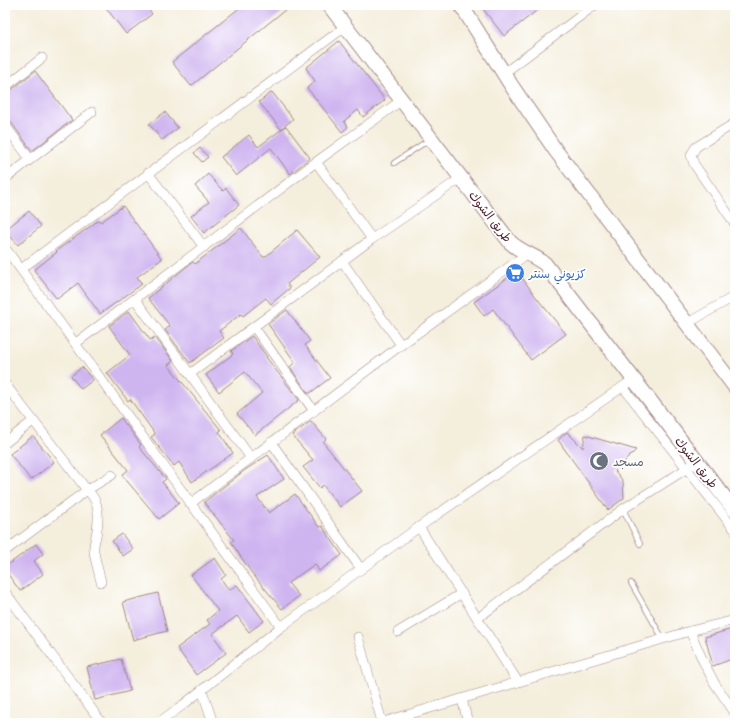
<svg xmlns="http://www.w3.org/2000/svg" width="740" height="728" font-family="'Playpen Sans','Playpen Sans Arabic',sans-serif">
<style>
.building{fill:#cfb5f0}
.lines{fill:none;stroke-linecap:round;stroke-linejoin:round}
.lane-casing{stroke:#9f8684;stroke-width:6}
.street-casing{stroke:#9f8684;stroke-width:10}
.primary-casing{stroke:#9f8684;stroke-width:16}
.lane{stroke:#fff;stroke-width:4.5}
.street{stroke:#fff;stroke-width:9}
.primary{stroke:#fff;stroke-width:14}
.labels{text-anchor:middle;dominant-baseline:central;stroke-width:3.5;stroke-linejoin:round;paint-order:stroke}
.street-label{font-size:12px;fill:#4a1f2b;stroke:#fff}
.shop-label{font-size:12px;fill:#366cbe;stroke:#fff;text-anchor:start}
.worship-label{font-size:12px;fill:#5b616d;stroke:#fff;text-anchor:start}
</style>
<rect width="100%" height="100%" fill="#fff"/>
<filter id="ink" filterUnits="userSpaceOnUse"><feTurbulence type="fractalNoise" baseFrequency=".025" numOctaves="2"/><feDisplacementMap in="SourceGraphic" scale="8" xChannelSelector="R" yChannelSelector="G"/><feConvolveMatrix kernelMatrix="1 2 1 2 8 2 1 2 1" color-interpolation-filters="sRGB"/></filter>
<filter id="wash" filterUnits="userSpaceOnUse"><feTurbulence type="fractalNoise" baseFrequency=".012" numOctaves="4" result="noise"/><feDisplacementMap in="SourceGraphic" scale="16" xChannelSelector="R" yChannelSelector="G"/><feGaussianBlur stdDeviation="0.9" result="paint"/><feColorMatrix in="noise" values="0 0 0 0 0 0 0 0 0 0 0 0 0 0 0 0 0 1.4 0 .05"/><feComposite in="paint" operator="in"/></filter>
<g filter="url(#wash)">
<rect width="100%" height="100%" fill="#f4eedc"/>
<g id="blocks">
<g class="building">
<polygon points="104,5 145,5 152,14 126,34"/>
<polygon points="243,5 291,5 191,86 172,62"/>
<polygon points="480,5 544,5 504,36"/>
<polygon points="339,41 385,100 363,117 358,110 344,121 348,127 342,132 307,88 315,81 306,68"/>
<polygon points="35,71 72,120 32,151 10,121 5,119 5,95"/>
<polygon points="272,92 293,119 281,129 259,102"/>
<polygon points="165,112 178,128 162,140 149,124"/>
<polygon points="286,126 310,158 290,174 271,148 236,176 221,157 249,135 258,147"/>
<polygon points="200,148 208,157 202,162 194,153"/>
<polygon points="208,174 223,191 226,188 239,205 204,233 191,216 209,202 195,186"/>
<polygon points="123,206 162,259 137,277 142,284 100,314 78,283 57,299 34,270 57,252 56,251 99,220 101,222"/>
<polygon points="29,211 41,226 18,245 5,230"/>
<polygon points="241,228 263,257 265,257 297,230 320,257 287,284 290,288 271,304 266,298 243,316 241,314 219,331 224,338 190,363 165,330 170,326 148,298 190,264 193,262 195,264"/>
<polygon points="517,271 536,297 566,334 531,360 493,309 484,316 474,302"/>
<polygon points="287,310 310,341 305,345 330,378 310,393 308,393 290,367 295,362 268,324"/>
<polygon points="129,311 150,340 155,337 173,361 168,365 221,430 219,432 233,453 192,482 179,462 174,466 151,437 155,434 130,399 128,401 107,373 130,355 109,326"/>
<polygon points="252,336 267,357 266,357 299,400 255,435 237,414 262,393 245,372 219,392 206,375 233,354 231,351"/>
<polygon points="82,367 93,380 81,389 71,376"/>
<polygon points="121,418 141,445 139,447 166,479 162,482 179,503 159,519 122,475 128,470 100,435"/>
<polygon points="311,421 326,439 323,442 362,491 340,507 323,485 320,488 303,467 313,460 292,435"/>
<polygon points="567,432 583,448 585,435 636,450 615,471 623,481 624,498 608,510 558,440"/>
<polygon points="33,436 54,462 31,480 10,454"/>
<polygon points="268,455 284,479 257,497 269,513 295,494 319,527 322,526 342,555 319,571 315,564 288,583 299,596 282,609 251,572 231,542 234,540 204,502 245,470"/>
<polygon points="122,534 133,549 123,556 112,541"/>
<polygon points="36,544 43,554 34,561 43,574 20,591 5,570 5,567"/>
<polygon points="215,558 226,575 221,579 229,590 237,585 264,621 249,632 237,616 212,634 226,653 196,675 177,648 210,624 207,620 218,611 191,575"/>
<polygon points="158,593 167,631 133,640 123,602"/>
<polygon points="735,628 735,658 713,666 705,637"/>
<polygon points="121,659 130,691 95,700 87,667"/>
</g>
</g>
</g>
<g filter="url(#ink)">
<use href="#blocks" fill-opacity="0" stroke="#9f8684" stroke-width="1"/>
<g class="lines">
<defs>
<g id="lane">
<polyline points="394,163 430,139"/>
<polyline points="623,509 640,544"/>
<polyline points="631,583 663,639"/>
</g>
<g id="street">
<polyline points="504,73 595,5"/>
<polyline points="5,87 42,58"/>
<polyline points="735,123 696,147 691,155 694,164 735,224"/>
<polyline points="5,125 30,159"/>
<polyline points="316,162 372,239"/>
<polyline points="148,173 204,247"/>
<polyline points="5,179 92,112"/>
<path d="M5 248C98 373 188 501 281 627"/>
<polyline points="342,261 401,345"/>
<polyline points="21,269 346,26"/>
<polyline points="135,299 251,458"/>
<polyline points="686,324 735,296"/>
<polyline points="254,327 314,411"/>
<polyline points="76,343 316,162 402,100"/>
<polyline points="190,374 372,239 461,178"/>
<path d="M5 384 87 490C101 502 99 519 96 536 95 541 93 546 94 551 95 561 99 572 101 582"/>
<polyline points="623,387 735,530"/>
<polyline points="271,442 361,569"/>
<polyline points="5,443 33,421"/>
<polyline points="190,504 401,345 527,254"/>
<polyline points="419,527 518,682"/>
<polyline points="5,551 87,490 112,475"/>
<polyline points="5,592 102,723"/>
<polyline points="478,618 623,509 697,462"/>
<polyline points="690,631 703,661 715,684 735,713"/>
<polyline points="398,632 462,593"/>
<polyline points="358,637 382,722"/>
<polyline points="202,690 213,723"/>
<polyline points="462,699 468,723"/>
<polyline points="158,723 183,705 281,627 419,527 634,379"/>
<polyline points="380,723 690,631 735,620"/>
</g>
<g id="primary">
<path d="M329 5 510 242C520 252 534 255 545 264L735 511"/>
<polyline points="461,5 511,85 556,151 735,387"/>
</g>
</defs>
<use href="#lane" class="lane-casing"/>
<use href="#street" class="street-casing"/>
<use href="#primary" class="primary-casing"/>
<use href="#lane" class="lane"/>
<use href="#street" class="street"/>
<use href="#primary" class="primary"/>
</g>
</g>
<defs>
<symbol id="supermarket-disc" viewBox="-11 -11 22 22"><circle r="9.5" fill="#3f7fe0" stroke="#fff"/><path d="M-6-5.5h2.5l.6 2H6L4.5 2H-2.5L-4.4-4H-6ZM-1.5 3.2a1.3 1.3 0 1 0 .1 0ZM3 3.2a1.3 1.3 0 1 0 .1 0Z" fill="#fff"/></symbol>
<symbol id="mosque-disc" viewBox="-11 -11 22 22"><circle r="9.5" fill="#6b7280" stroke="#fff"/><path d="M3.5-4.9A6 6 0 1 0 3.5 4.9A5 5 0 1 1 3.5-4.9Z" fill="#fff"/></symbol>
</defs>
<g fill-rule="evenodd">
<use href="#supermarket-disc" x="504" y="262" width="22" height="22"/>
<use href="#mosque-disc" x="588" y="450" width="22" height="22"/>
</g>
<g class="labels">
<g class="street-label">
<text transform="translate(491 216) rotate(52)">طريق الشوك</text>
<text transform="translate(697 462) rotate(52)">طريق الشوك</text>
</g>
<g class="shop-label">
<text x="529" y="273">كزيوني سنتر</text>
</g>
<g class="worship-label">
<text x="613" y="461">مسجد</text>
</g>
</g>
<rect width="740" height="728" fill="none" stroke="#fff" stroke-width="20"/>
</svg>
